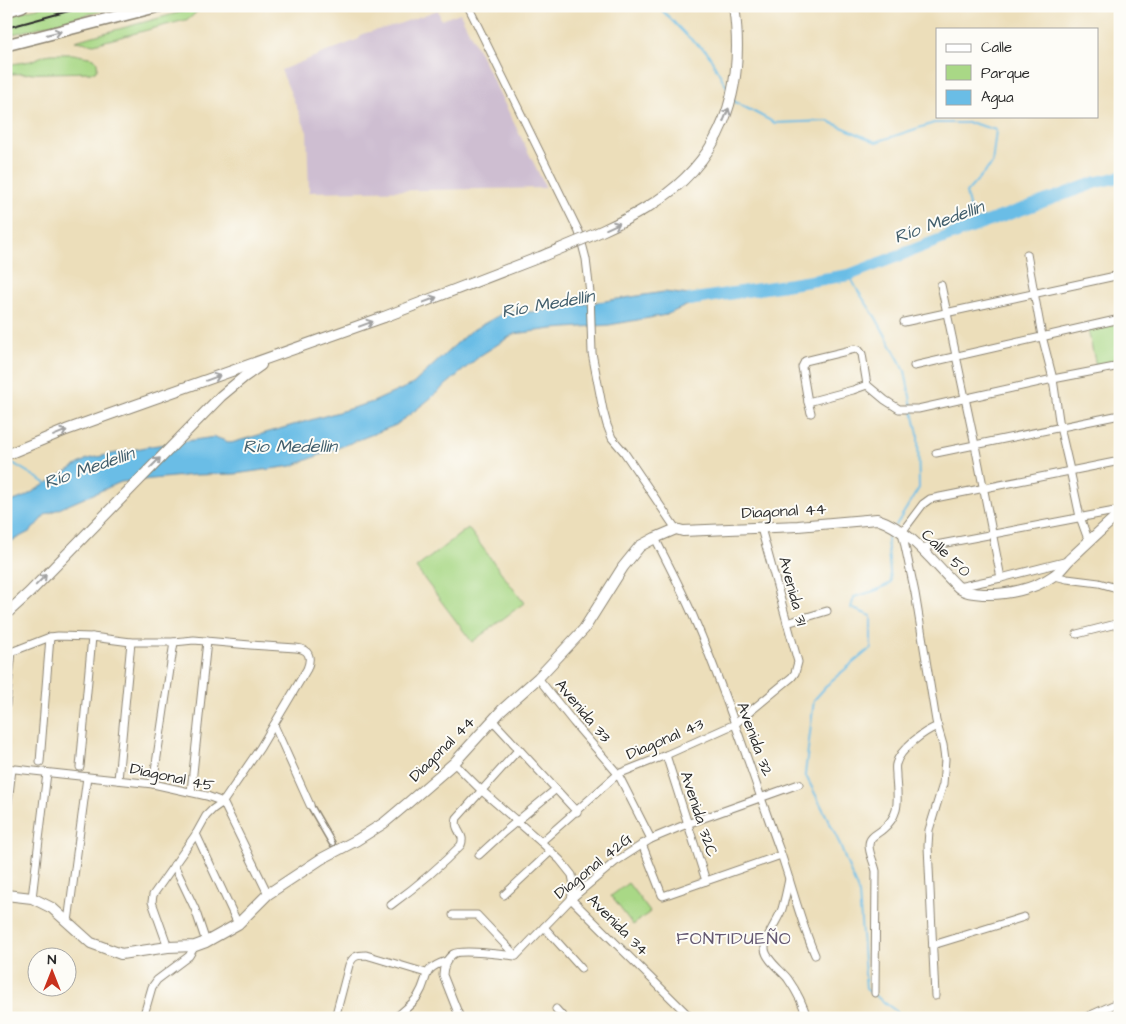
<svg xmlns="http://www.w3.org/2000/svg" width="1126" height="1024" font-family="'Architects Daughter',sans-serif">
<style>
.industrial{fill:#cebed1}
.green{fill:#a9d886;stroke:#6a8258}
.water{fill:#6abde6;stroke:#4a7488}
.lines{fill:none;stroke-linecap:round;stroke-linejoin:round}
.stream{stroke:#6abde6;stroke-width:2}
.river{stroke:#6abde6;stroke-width:12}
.pedestrian-casing{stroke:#8c8472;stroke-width:8}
.minor-casing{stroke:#8c8472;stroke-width:9}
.secondary-casing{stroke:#8c8472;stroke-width:12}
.trunk-casing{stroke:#8c8472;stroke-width:14}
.pedestrian{stroke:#fff;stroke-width:5}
.minor{stroke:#fff;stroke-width:7}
.secondary{stroke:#fff;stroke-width:10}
.trunk{stroke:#fff;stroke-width:11}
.rail{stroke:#2b2b2b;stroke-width:2}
.secondary-bridge-casing{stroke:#8c8472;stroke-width:12;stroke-linecap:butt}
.secondary-bridge{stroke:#fff;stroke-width:10}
.oneway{stroke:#a0a0a0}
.labels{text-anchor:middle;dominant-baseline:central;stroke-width:4;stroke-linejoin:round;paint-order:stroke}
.street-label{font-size:16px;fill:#2b2b2b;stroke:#fdfcf7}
.water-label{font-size:18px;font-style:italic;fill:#415e6c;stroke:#fdfcf7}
.neighbourhood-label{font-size:18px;letter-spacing:1px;fill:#645871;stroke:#fdfcf7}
</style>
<rect width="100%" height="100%" fill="#fdfcf7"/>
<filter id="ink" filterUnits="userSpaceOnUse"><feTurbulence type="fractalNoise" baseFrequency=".02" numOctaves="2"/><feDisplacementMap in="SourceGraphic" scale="10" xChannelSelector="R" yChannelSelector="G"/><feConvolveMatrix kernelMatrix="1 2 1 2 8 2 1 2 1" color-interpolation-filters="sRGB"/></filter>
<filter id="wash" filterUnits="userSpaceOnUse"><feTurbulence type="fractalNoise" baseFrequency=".0096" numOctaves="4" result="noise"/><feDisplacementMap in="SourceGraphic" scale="20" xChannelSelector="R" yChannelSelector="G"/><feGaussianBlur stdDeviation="1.12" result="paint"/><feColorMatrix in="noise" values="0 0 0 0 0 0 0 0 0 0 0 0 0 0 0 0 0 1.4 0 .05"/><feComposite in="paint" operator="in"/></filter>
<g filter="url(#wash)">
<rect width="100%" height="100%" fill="#ecdeba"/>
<polygon class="industrial" points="438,10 441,20 460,13 546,188 309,192 307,132 281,70 359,39 362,34 396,25"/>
<g class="green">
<polygon points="46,6 121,6 6,36 6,15"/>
<polygon points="203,6 189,19 94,44 75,41"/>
<path d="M52 54H73L94 58C98 61 98 67 96 71L93 72 6 74V65L31 61 45 55Z"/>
<polygon points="1120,323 1120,361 1096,366 1088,330"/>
<polygon points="468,528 524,603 472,642 416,568"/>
<polygon points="628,883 650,912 633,925 611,896"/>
</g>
<polygon class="water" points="664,292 706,297 666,315 609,325 552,329 514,334 481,355 426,402 396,425 292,466 235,474 194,475 121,482 45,515 31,531 6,544 6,504 24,497 87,459 151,446 215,437 231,443 373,402 413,384 469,332 507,311 532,312"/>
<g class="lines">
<g class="stream">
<polyline points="658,6 687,36 707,52 728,89"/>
<polyline points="734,100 735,102 775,123 828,121 876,142 934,123 972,123 996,130 992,164 966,193 974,227"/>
<polyline points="849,275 858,291 876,318 905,371 912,407"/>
<polyline points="6,459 49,485"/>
<polyline points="896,525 919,488 918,434 913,412"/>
<polyline points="892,531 887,539 891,583 877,590 854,597 851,608 871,616 871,648 831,681 814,700 805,774 836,835 859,894 866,989 896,1011 899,1018"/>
</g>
<polyline class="river" points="689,300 849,275 954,234 1097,182 1120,177"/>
</g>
</g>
<g filter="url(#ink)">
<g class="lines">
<defs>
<polyline id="pedestrian" points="310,805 332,843"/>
<g id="minor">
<polyline points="468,6 579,232 586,259 590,293 592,353 603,410 607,425 612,438 624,452 676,529"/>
<polyline points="1027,254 1042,336 1053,379 1060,427 1070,470 1080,517 1089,542"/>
<polyline points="941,285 975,445 1001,578"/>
<polyline points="904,322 1120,275"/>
<polyline points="914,366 1120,319"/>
<polyline points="808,402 802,367 805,361 855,349 859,350 862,354 867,385 885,400 899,409 918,409 1053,379 1120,366"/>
<polyline points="811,413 808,402 853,390 867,385"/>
<polyline points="936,453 1120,415"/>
<path d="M655 538C669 566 684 594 696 623 728 697 752 775 780 851 792 885 800 921 815 955"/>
<polyline points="920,548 1120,510"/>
<polyline points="1055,576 1067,579 1099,583 1120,589"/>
<polyline points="958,587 1001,578 1068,561"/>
<polyline points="787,623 827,611"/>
<polyline points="1077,634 1120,623"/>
<path d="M6 654 50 637 58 636 92 637 131 642H174L194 640 250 645 296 648C309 649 312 657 307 669L260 748 223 802 207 796 153 784 6 768"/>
<polyline points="538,678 574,723 618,774 651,839"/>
<polyline points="6,705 12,652"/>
<polyline points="493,721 577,812"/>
<polyline points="274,725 310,805"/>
<polyline points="666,755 706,881"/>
<polyline points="40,762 50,637"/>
<polyline points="454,763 481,790 541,842 560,860 572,875 574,885 571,899 688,1015 693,1018"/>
<polyline points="80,767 92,637"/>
<polyline points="118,780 131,642"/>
<polyline points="153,784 174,642"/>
<polyline points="191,792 207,641"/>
<polyline points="6,819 12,769"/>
<polyline points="196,834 238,924"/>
<polyline points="541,842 618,774 666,755 735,724 792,677 795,673 798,662 761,528"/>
<polyline points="642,844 662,895 663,896 781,855"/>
<polyline points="479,855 504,832 556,789"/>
<polyline points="174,865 195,909 206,942"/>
<path d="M789 879C787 889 785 899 782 909 778 920 764 938 765 949 766 960 782 971 788 979 797 992 803 1003 807 1018"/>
<polyline points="504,895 551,851"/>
<polyline points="32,898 47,773"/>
<path d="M391 905C417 886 439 868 461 845 466 833 453 832 457 818L519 749"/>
<polyline points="453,915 477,915 516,956"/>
<polyline points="68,922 87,777"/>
<polyline points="544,927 581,968"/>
<polyline points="933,945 1024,917"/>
<polyline points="168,947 152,902 153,895 196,834 206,816 213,809 223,802 268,894"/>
<path d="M875 993 876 871C874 862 869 854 869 845 869 836 878 834 883 829 889 824 894 817 896 810 899 799 896 786 896 775 896 772 895 767 896 764 900 749 924 731 938 726"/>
<polyline points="935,996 928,846 929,830 943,784 945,759 943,745 936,721 915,593 902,532 923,504 930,499 1120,461"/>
<polyline points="556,1009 564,1018"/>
<polyline points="143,1018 152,987 157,980 189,956 195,946"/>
<path d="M335 1018 349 965C353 956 357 955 366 955L426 973"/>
<path d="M395 1018C403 1011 413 1004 418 996 430 977 420 970 446 961"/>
<path d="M460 1018 443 975C443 968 446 959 453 954 462 949 504 955 516 956L571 899 615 862 651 839 687 824 799 784"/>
<polyline points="1084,1018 1113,1005 1120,1000"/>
</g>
<g id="secondary">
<polyline points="6,455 66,430 133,406 384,317"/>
<polyline points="6,614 29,593 221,396 244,377 261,365"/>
<path d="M6 895 32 898 52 908 91 943 121 954 168 947 195 946 206 942 238 924 268 894 321 859 357 840 384 823 409 802 454 763 502 710 538 678 584 629 623 567 640 546 655 538 676 529 683 531 798 526 877 519C910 530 932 561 956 585 963 593 973 593 984 594 1006 595 1035 589 1053 576 1060 572 1064 565 1069 560 1086 544 1103 528 1120 513"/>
</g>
<g id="trunk">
<polyline points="6,11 22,6"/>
<polyline points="6,45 159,6"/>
</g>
</defs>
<use href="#pedestrian" class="pedestrian-casing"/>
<use href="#minor" class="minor-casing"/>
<use href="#secondary" class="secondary-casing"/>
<use href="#trunk" class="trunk-casing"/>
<use href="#pedestrian" class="pedestrian"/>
<use href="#minor" class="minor"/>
<use href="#secondary" class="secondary"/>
<use href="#trunk" class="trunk"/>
<polyline class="rail" points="6,28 87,6"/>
<defs>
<path id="secondary-bridge" d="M384 317C436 297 488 277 540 257 576 242 613 228 646 208 722 163 746 91 734 6"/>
</defs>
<use href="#secondary-bridge" class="secondary-bridge-casing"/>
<use href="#secondary-bridge" class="secondary-bridge"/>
</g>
<defs><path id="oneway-shaft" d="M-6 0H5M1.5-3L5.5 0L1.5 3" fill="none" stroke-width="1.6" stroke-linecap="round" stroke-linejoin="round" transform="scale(1.25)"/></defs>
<g class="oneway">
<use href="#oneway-shaft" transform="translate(54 33) rotate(-14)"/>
<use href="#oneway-shaft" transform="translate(726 115) rotate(-67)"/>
<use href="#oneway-shaft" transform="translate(613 226) rotate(-24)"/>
<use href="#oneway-shaft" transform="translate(430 300) rotate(-21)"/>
<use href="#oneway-shaft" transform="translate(366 324) rotate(-20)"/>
<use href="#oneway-shaft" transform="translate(213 378) rotate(-20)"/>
<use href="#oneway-shaft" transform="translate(60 433) rotate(-22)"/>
<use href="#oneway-shaft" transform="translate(155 463) rotate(-45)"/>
<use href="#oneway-shaft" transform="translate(41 580) rotate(-46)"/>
</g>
</g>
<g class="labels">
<g class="street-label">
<text transform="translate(784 511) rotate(-3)">Diagonal 44</text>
<text transform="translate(946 553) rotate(44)">Calle 50</text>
<text transform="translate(793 591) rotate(75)">Avenida 31</text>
<text transform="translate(583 711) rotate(50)">Avenida 33</text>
<text transform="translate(665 739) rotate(-23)">Diagonal 43</text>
<text transform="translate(755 739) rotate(70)">Avenida 32</text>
<text transform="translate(442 749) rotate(-45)">Diagonal 44</text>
<text transform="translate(172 777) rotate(12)">Diagonal 45</text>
<text transform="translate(699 814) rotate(72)">Avenida 32C</text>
<text transform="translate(593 866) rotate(-39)">Diagonal 42G</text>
<text transform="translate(618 925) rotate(45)">Avenida 34</text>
</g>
<g class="water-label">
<text transform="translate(939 222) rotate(-20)">Río Medellín</text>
<text transform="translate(548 304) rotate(-10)">Río Medellín</text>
<text x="290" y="446">Rio Medellin</text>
<text transform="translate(89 468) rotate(-19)">Río Medellín</text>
</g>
<g class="neighbourhood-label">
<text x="734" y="938">FONTIDUEÑO</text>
</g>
</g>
<rect width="1126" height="1024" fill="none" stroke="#fdfcf7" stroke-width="25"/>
<rect x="936" y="28" width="162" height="90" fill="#fdfcf7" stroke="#a9a8a5"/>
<rect x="946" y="44" width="25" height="8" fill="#ffffff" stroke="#a9a8a5"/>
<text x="981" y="52" font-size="15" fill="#2b2b2b">Calle</text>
<rect x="946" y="65" width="25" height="15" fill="#a9d886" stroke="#a9a8a5"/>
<text x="981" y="78" font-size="15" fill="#2b2b2b">Parque</text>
<rect x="946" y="90" width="25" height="15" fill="#6abde6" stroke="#a9a8a5"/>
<text x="981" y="102" font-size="15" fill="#2b2b2b">Agua</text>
<g transform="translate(52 972)"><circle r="24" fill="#fdfcf7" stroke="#a9a8a5"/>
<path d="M0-4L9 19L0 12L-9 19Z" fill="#c8321e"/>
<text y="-8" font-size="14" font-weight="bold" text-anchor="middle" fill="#2b2b2b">N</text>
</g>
</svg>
